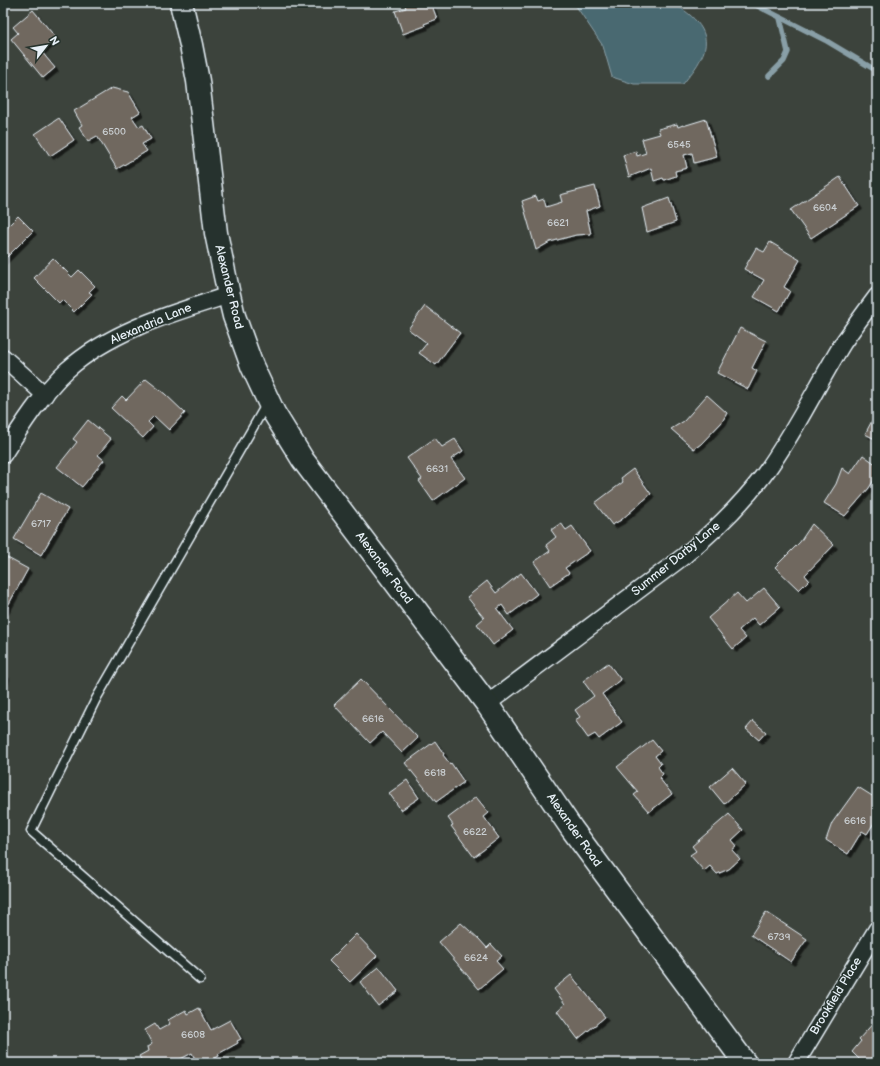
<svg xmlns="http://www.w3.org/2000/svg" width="880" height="1066" font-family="'Balsamiq Sans',sans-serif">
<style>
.water{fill:#4a6971;stroke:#899fa7}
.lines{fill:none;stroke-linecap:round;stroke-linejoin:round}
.stream{stroke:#899fa7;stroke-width:5.5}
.building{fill:#70685f;stroke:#e8f1f8;filter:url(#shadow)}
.lane-casing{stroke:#e8f1f8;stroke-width:11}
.street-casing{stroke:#e8f1f8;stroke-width:19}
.secondary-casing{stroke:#e8f1f8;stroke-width:25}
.lane{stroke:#26332d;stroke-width:8}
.street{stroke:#26332d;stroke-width:16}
.secondary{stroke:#26332d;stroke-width:22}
.labels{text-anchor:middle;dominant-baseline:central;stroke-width:3;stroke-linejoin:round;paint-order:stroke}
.number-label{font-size:10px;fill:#cacfd2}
.street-label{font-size:12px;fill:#e8f1f8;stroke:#26332d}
</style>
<defs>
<filter id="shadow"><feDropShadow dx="3.5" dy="3.5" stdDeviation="0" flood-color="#0009"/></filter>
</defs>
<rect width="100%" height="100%" fill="#3c433c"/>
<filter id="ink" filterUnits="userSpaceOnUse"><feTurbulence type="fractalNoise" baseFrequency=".025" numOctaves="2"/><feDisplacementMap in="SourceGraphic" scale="8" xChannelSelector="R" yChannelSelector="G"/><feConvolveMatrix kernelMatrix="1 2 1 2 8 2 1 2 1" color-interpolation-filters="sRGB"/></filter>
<g filter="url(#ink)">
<path class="water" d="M574 3H673C693 15 715 33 701 58 697 67 689 76 683 84H634L612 77 603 46Z"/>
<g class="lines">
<g class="stream">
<polyline points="752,3 825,40 877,71"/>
<polyline points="769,76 784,61 788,52 780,18"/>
</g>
</g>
<g class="building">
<polygon points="404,3 431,3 437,19 424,24 425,26 403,34 395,11 406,8"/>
<polygon points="33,10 56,38 41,51 55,68 43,78 11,39 18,33 13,27"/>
<polygon points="112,88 128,92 140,112 132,117 139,127 143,125 151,139 142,144 147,151 117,169 97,136 88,141 79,127 82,125 74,111"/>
<polygon points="59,118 74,140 50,156 35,134"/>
<polygon points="706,119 717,157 694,163 692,153 684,155 687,168 675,171 676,176 664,180 663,178 654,181 651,168 629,177 623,155 636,151 637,156 646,153 642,139 660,134 658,129 677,124 678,127 683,125 683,126"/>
<polygon points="840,177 859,206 811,238 791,210"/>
<polygon points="595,186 600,206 586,211 591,234 576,235 550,242 536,250 522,201 536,196 538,201 544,199 546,207 562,202 560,195"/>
<polygon points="669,198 676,222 647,232 642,208"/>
<polygon points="18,216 33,231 3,261 3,231"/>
<polygon points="770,242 800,260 784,287 790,291 779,311 754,297 764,280 744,269 756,248 764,252"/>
<polygon points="53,258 72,277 79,270 95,286 89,292 92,294 74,312 62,300 59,303 34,278"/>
<polygon points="425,306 460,333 436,365 419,353 427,343 408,329"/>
<polygon points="740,328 766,341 752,368 757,371 748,389 717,373"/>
<polygon points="146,379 165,394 185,413 169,430 154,416 148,422 153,427 143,438 111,408 122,396 126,400"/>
<polygon points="707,395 727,413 722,422 701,444 694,449 671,429 684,421"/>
<polygon points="875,415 877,416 877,440 865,434"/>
<polygon points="88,420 111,439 98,455 104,460 82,487 57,467 77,442 73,439"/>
<polygon points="435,438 442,447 455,439 463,451 451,459 465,478 433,501 419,481 422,479 407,458"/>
<polygon points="863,455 877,465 877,475 869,488 845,516 824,503 836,484 842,468 850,474"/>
<polygon points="633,469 651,494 621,520 612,525 595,503 623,482 621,478"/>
<polygon points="41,493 68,509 41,555 14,539"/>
<polygon points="561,523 566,530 572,526 590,551 565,568 569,573 550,586 534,562 550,551 546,545 556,537 551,530"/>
<polygon points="812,524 834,545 805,575 809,580 799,590 775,567 800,542"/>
<polygon points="4,556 28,569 5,611 3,613"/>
<polygon points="521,573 537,594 509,615 502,605 497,609 513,630 493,645 477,624 484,618 467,597 487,581 496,593"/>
<polygon points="764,588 780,607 759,625 753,618 739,630 746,638 733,649 708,618 737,593 746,603"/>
<polygon points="608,663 621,680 602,694 622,722 599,739 595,734 588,738 575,720 580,717 575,710 594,696 583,681"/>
<polygon points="3,675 6,675 3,690"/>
<polygon points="361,679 418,738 402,753 382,732 370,743 334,705"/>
<polygon points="753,721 766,732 759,740 746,729"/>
<polygon points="652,740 661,751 655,756 661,764 658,767 663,774 659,778 672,794 649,812 634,795 638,792 617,767"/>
<polygon points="435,741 444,754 443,755 450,764 451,763 464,782 436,802 405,763"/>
<polygon points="732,768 746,784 724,804 710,787"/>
<polygon points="407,780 419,798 401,810 389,793"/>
<polygon points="858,787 877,799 877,809 874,814 877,816 877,818 867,834 862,831 848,854 826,840 832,823"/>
<polygon points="476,797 489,813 484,817 499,838 474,857 451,826 453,825 448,818"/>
<polygon points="729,814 743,830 732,840 737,846 732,850 740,859 729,869 717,874 710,866 704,871 690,855 696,851 692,846"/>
<polygon points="766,912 807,939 791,962 751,935"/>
<polygon points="461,923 479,939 487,948 491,944 502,956 496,961 503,969 479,989 439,942"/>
<polygon points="356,934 377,956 350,982 329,961"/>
<polygon points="379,967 398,991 378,1006 360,982"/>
<polygon points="571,975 605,1017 578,1039 557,1011 565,1004 554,989"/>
<polygon points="199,1008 211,1030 230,1020 241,1039 237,1041 238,1043 218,1054 219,1056 206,1063 197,1063 192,1053 173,1063 143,1063 139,1056 148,1051 147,1047 152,1044 145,1030 155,1024 159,1030 170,1024 168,1020 186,1010 188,1014"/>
<polygon points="876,1020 877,1021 877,1063 863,1063 852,1052 861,1041 859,1039"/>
</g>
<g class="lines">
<defs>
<polyline id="lane" points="200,979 31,831 96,699 267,403"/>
<g id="street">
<polyline points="3,357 45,395"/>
<path d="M3 455C20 428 43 392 67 370 112 330 173 313 229 295"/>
<path d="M487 704 684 556C713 532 740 506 763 476 794 434 816 387 843 343 854 327 865 312 877 296"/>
<polyline points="796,1063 877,929"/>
</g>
<polyline id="secondary" points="181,3 191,45 198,81 216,233 229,295 234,316 252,366 274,413 303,460 487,704 572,829 745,1063"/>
</defs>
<use href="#lane" class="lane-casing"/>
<use href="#street" class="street-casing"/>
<use href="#secondary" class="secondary-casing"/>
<use href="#lane" class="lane"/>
<use href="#street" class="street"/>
<use href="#secondary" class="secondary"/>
</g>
</g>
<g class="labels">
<g class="number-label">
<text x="114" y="132">6500</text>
<text x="679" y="145">6545</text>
<text x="825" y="208">6604</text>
<text x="558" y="223">6621</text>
<text x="437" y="469">6631</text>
<text x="41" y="524">6717</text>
<text x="373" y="719">6616</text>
<text x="435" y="773">6618</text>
<text x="855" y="821">6616</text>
<text x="475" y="832">6622</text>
<text x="779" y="937">6739</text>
<text x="476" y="958">6624</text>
<text x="193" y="1035">6608</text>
</g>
<g class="street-label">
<text transform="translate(229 287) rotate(76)">Alexander Road</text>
<text transform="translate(151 324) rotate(-23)">Alexandria Lane</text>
<text transform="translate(676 559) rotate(-39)">Summer Darby Lane</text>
<text transform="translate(384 568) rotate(53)">Alexander Road</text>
<text transform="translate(574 830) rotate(55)">Alexander Road</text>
<text transform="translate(836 996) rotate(-59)">Brookfield Place</text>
</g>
</g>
<rect width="880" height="1066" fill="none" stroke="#26332d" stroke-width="16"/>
<rect x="8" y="8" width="864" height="1050" fill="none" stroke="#e8f1f8" stroke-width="1.5" filter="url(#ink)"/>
<g transform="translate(46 46) rotate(59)" stroke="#26332d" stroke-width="3" paint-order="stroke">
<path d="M0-3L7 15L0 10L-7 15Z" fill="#e8f1f8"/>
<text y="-6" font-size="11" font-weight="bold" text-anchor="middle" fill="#e8f1f8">N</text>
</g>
</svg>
